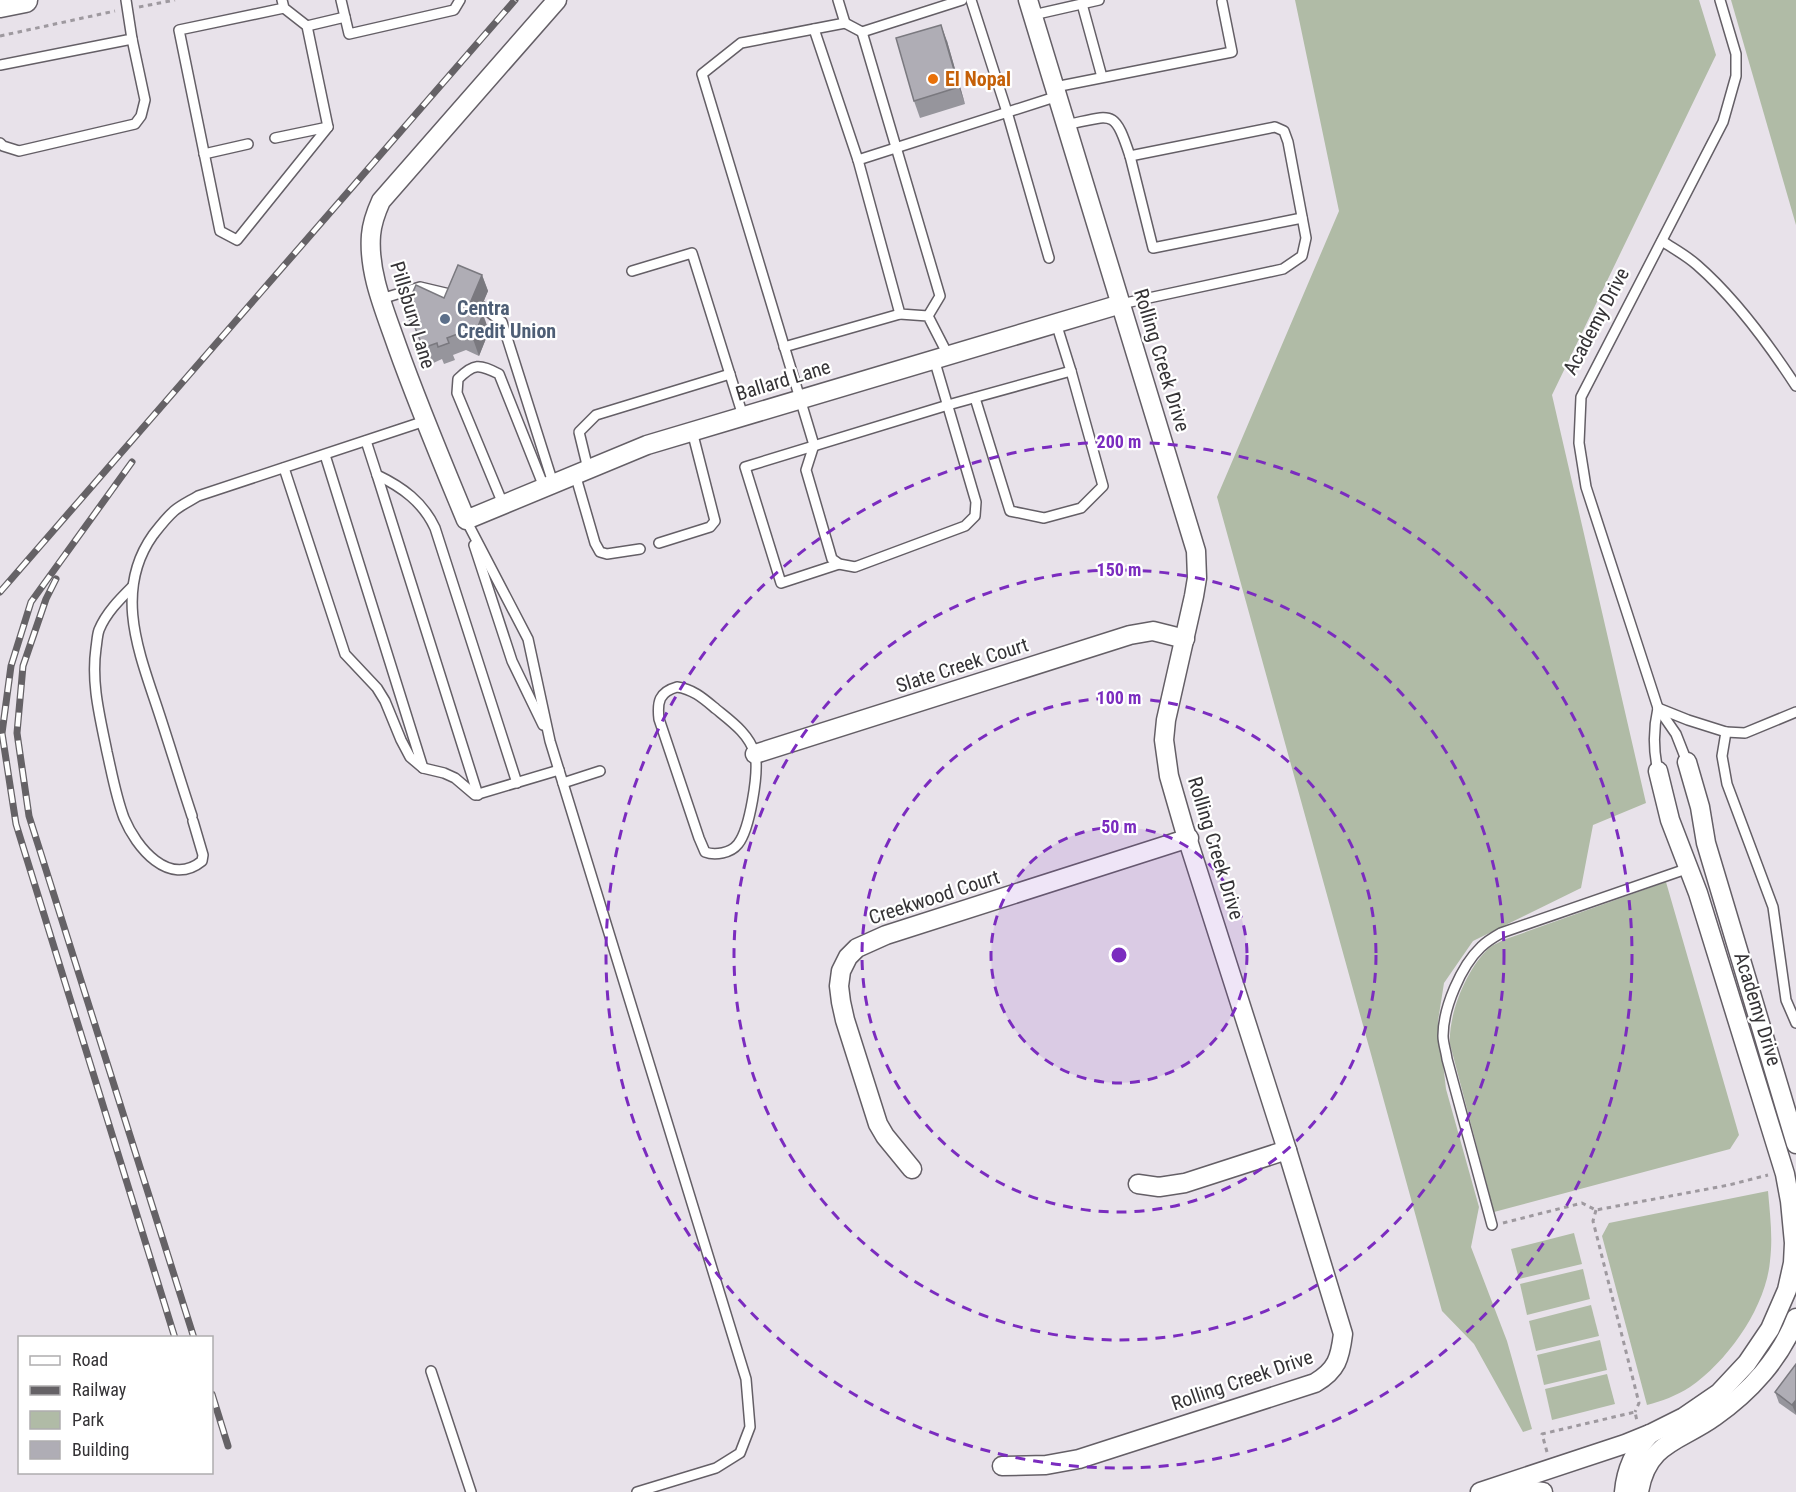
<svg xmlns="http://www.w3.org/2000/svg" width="1796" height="1492" font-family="'Roboto Condensed',sans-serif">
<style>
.green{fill:#b0bba6}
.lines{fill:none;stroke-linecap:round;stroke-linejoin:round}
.service-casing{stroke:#645f66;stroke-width:12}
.minor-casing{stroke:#645f66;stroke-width:21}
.secondary-casing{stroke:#645f66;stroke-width:27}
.path{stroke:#9e999f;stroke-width:3;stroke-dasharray:4.5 4.5;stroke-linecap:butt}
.service{stroke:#fff;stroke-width:9}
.minor{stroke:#fff;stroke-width:18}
.secondary{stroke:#fff;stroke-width:24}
.rail-casing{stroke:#656266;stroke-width:7}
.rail{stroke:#fff;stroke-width:4.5;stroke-dasharray:14;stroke-linecap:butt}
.wall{fill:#96959c}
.shaded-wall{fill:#7a797f}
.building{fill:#afadb5;stroke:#7a797f;stroke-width:1.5}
.ring{fill:none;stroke:#7b2cbf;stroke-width:3;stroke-dasharray:10 8}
.food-dot{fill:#e8710a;stroke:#fff;stroke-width:2}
.service-dot{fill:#5c6f8a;stroke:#fff;stroke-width:2}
.labels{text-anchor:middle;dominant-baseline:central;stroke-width:4.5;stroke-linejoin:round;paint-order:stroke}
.food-label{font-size:20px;font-weight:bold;fill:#c56008;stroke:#fff;text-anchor:start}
.service-label{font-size:20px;font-weight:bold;fill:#4e5e75;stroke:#fff;text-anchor:start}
.street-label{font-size:20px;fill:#353336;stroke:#fff}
.centre{fill:#7b2cbf;stroke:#fff;stroke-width:3}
.ring-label{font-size:18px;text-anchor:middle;font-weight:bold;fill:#7b2cbf;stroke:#fff;stroke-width:4.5;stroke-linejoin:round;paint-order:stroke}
</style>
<rect width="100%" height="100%" fill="#e8e2ea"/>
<g class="green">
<polygon points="1295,0 1699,0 1716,55 1552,395 1646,803 1593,825 1581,888 1473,941 1444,983 1438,1021 1446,1089 1479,1207 1471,1247 1507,1341 1532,1429 1523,1432 1474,1344 1442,1311 1217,497 1339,211"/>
<polygon points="1731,0 1796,0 1796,225"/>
<path d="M1666 882 1739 1135 1730 1149 1494 1212 1450 1044C1448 1014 1467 968 1489 948 1494 944 1500 942 1506 939Z"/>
<path d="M1768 1191C1770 1215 1773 1237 1770 1261 1766 1307 1728 1361 1690 1387 1676 1396 1662 1401 1647 1405L1602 1236 1609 1223Z"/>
<polygon points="1574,1233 1582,1264 1519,1279 1511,1249"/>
<polygon points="1583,1269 1590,1299 1527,1315 1520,1284"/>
<polygon points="1591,1305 1599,1336 1536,1351 1529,1321"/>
<polygon points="1600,1340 1607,1370 1544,1385 1537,1355"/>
<polygon points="1607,1374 1615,1404 1552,1420 1545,1389"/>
</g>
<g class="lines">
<defs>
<g id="service">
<polyline points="282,0 284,8 179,30 220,231 237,240 328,127 307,26 284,8"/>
<polyline points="341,0 349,34 454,10 460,0"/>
<polyline points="838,0 845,23 741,43 702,74 814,445 806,470 832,559 839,564 855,567 965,526 975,516 976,502 934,359"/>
<polyline points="971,0 1007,112 1049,258"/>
<polyline points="1082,4 1102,77"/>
<polyline points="1033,15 1099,0"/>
<polyline points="845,23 862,32 962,0"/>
<polyline points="307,26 345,17"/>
<polyline points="814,29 858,160"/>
<polyline points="862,32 940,296 928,316"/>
<polyline points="0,65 132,39 126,0"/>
<polyline points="1055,87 1232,52 1222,2"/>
<path d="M1066 125C1113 115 1114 108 1130 156L1275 127 1284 131 1288 142 1306 238 1302 256 1283 269 1121 304"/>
<polyline points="275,138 328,127"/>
<polyline points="0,143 3,146 19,151 135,124 141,116 145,100 132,39"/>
<polyline points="204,154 248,144"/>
<polyline points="1130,156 1153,248 1302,218"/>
<path d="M1662 241C1674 249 1687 256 1697 265 1736 299 1768 343 1796 386"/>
<polyline points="632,271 692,253 743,416"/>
<polyline points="381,299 420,287 458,296"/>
<polyline points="481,306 502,322 553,483"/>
<polyline points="784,347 900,314"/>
<polyline points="948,355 928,316 900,314 858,160 1058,96"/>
<polyline points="975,398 1010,511 1044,518 1081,508 1103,486 1071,371"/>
<path d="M366 441 377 475C402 487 423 502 435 528L517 783"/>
<polyline points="325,455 423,768"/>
<polyline points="284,468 345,654 377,688 385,701 401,740 410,757 423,768 444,773 455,778 475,795 559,770"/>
<polyline points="588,469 579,432 596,415 730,374"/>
<polyline points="575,474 595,543 600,552 607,554 640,549"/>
<polyline points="377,475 478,795"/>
<path d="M503 504 457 393 458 379C474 363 479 364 499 374L544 487"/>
<polyline points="466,520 528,639 550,741 746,1379 750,1427 740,1453 716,1468 637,1492"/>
<polyline points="659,543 710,527 715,521 692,431"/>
<polyline points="474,545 512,661 543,725"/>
<polyline points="839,564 781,583 745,467 948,405 1071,371 1056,323"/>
<path d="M132 587C119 600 106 613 99 630 97 636 97 642 96 648 91 684 100 717 107 752 112 774 116 797 124 818 136 847 169 888 202 861L203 855 193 821"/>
<path d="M677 687C693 689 704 699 716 709 732 722 749 734 755 754 759 772 750 829 738 844 731 853 715 856 705 852L699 838 659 719C657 702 659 692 677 687Z"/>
<polyline points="1658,708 1688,720 1726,732 1722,756 1727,784 1773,907 1786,1000 1796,1023"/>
<path d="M1658 708C1653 730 1653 749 1658 771"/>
<polyline points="1726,732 1745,733 1796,712"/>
<polyline points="1687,762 1676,734 1658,708 1586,487 1579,443 1581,397 1723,122 1736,76 1736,54 1720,0"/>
<polyline points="563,783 600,771"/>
<path d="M192 816C180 780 169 743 157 707 138 650 114 590 153 535 160 526 166 518 174 511 181 505 190 501 198 496L425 421"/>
<path d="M1492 1225 1447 1059C1446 1051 1443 1043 1443 1036 1443 1008 1461 966 1481 947 1487 941 1494 937 1501 933L1689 868"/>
<polyline points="431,1371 471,1492"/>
</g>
<g id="minor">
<path d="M557 0 381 201C376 212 372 223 371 235 368 273 385 311 397 346 418 405 442 462 466 520L647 445 1121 304"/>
<polyline points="755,754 1130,635 1153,631 1185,639"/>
<polyline points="1687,762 1700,807 1706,843 1796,1144"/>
<polyline points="912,1169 885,1136 878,1124 845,1020 841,1002 839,986 841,971 848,957 857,948 886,935 1189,838"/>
<polyline points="1138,1184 1159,1187 1185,1183 1287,1150"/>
<path d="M1002 1466 1046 1465 1079 1459 1315 1383C1337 1370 1340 1358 1343 1334L1287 1150 1184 828 1169 776 1164 740 1166 720 1194 596 1197 578 1196 551 1028 0"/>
<polyline points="1504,1487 1543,1492"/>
<polyline points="1480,1492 1625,1444 1652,1433 1684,1417 1719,1393 1747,1363 1770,1329 1787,1290 1793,1263 1794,1243 1790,1201 1785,1174 1698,893 1670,820 1658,771"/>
<path d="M1624 1492C1626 1469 1634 1451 1650 1434"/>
<path d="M1639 1492C1647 1442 1681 1441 1714 1417 1749 1393 1781 1358 1796 1318"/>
</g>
<polyline id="secondary" points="0,5 25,0"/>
</defs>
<use href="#service" class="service-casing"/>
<use href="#minor" class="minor-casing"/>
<use href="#secondary" class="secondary-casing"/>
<g class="path">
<polyline points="139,7 175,0"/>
<polyline points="0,36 115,11"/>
<polyline points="1596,1210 1593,1221 1639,1403 1635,1412"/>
<polyline points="1503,1223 1582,1203 1596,1210 1729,1185 1768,1175"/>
<polyline points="1547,1452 1542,1434 1635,1412 1637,1421"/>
</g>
<use href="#service" class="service"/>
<use href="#minor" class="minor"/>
<use href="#secondary" class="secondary"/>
<defs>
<g id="rail">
<polyline points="132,462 31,602 11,666 2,733 16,824 175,1338"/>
<polyline points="56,579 46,599 23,666 17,733 29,816 194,1338"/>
<polyline points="0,592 515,0"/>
<polyline points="212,1394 228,1446"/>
</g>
</defs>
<use href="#rail" class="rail-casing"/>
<use href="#rail" class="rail"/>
</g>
<g class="wall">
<polygon points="947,41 965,104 920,118 914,101"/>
<polygon points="482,275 488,291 479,312 489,331 479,356 466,350 453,355 455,360 444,364 442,359 429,365 415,328 411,327 405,310 444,298"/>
<polygon points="1796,1364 1796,1415 1779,1403 1775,1392"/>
</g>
<g class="shaded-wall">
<polygon points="941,25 947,41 965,104 959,87"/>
<polygon points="482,275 488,291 474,324 468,308"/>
<polygon points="483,314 489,331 479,356 473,339"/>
<polygon points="1796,1400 1796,1414 1792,1405"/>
</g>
<g class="building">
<polygon points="941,25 959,87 914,101 896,38"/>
<polygon points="458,265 482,275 468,308 483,314 473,339 460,333 447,338 449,343 438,347 437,343 423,348 409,312 405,310 416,285 444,298"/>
<polygon points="1796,1364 1796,1400 1792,1405 1775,1392"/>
</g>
<circle cx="1119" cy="955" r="128" fill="#7b2cbf" fill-opacity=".12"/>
<g class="ring">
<circle cx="1119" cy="955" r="128"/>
<circle cx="1119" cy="955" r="257"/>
<circle cx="1119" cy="955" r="385"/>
<circle cx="1119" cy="955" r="513"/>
</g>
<circle class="food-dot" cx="933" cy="79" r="6"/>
<circle class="service-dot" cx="445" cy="319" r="6"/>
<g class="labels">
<g class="food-label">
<text x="945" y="79">El Nopal</text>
</g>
<g class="service-label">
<text x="457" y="308">Centra<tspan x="457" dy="23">Credit Union</tspan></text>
</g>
<g class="street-label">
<text transform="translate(413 315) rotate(73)">Pillsbury Lane</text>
<text transform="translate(1596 321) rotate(-62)">Academy Drive</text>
<text transform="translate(1162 360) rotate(73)">Rolling Creek Drive</text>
<text transform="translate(783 380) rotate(-17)">Ballard Lane</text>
<text transform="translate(962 665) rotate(-18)">Slate Creek Court</text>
<text transform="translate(1216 848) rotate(73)">Rolling Creek Drive</text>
<text transform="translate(934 897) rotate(-18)">Creekwood Court</text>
<text transform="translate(1758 1009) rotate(73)">Academy Drive</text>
<text transform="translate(1242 1380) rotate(-19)">Rolling Creek Drive</text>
</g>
</g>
<circle cx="1119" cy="955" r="9" class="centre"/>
<g class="ring-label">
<text x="1119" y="448">200 m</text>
<text x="1119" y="576">150 m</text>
<text x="1119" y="704">100 m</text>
<text x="1119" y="833">50 m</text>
</g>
<rect x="18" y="1336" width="195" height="138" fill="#ffffff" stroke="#aeadaf" stroke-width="1.5"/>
<rect x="30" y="1356" width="30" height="9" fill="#ffffff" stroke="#aeadaf" stroke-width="1.5"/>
<text x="72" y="1366" font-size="18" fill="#353336">Road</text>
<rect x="30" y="1386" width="30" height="9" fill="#656266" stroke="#aeadaf" stroke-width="1.5"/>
<text x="72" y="1396" font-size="18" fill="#353336">Railway</text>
<rect x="30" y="1411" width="30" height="18" fill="#b0bba6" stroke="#aeadaf" stroke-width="1.5"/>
<text x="72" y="1426" font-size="18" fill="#353336">Park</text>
<rect x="30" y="1441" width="30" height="18" fill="#afadb5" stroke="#aeadaf" stroke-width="1.5"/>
<text x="72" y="1456" font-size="18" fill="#353336">Building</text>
</svg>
